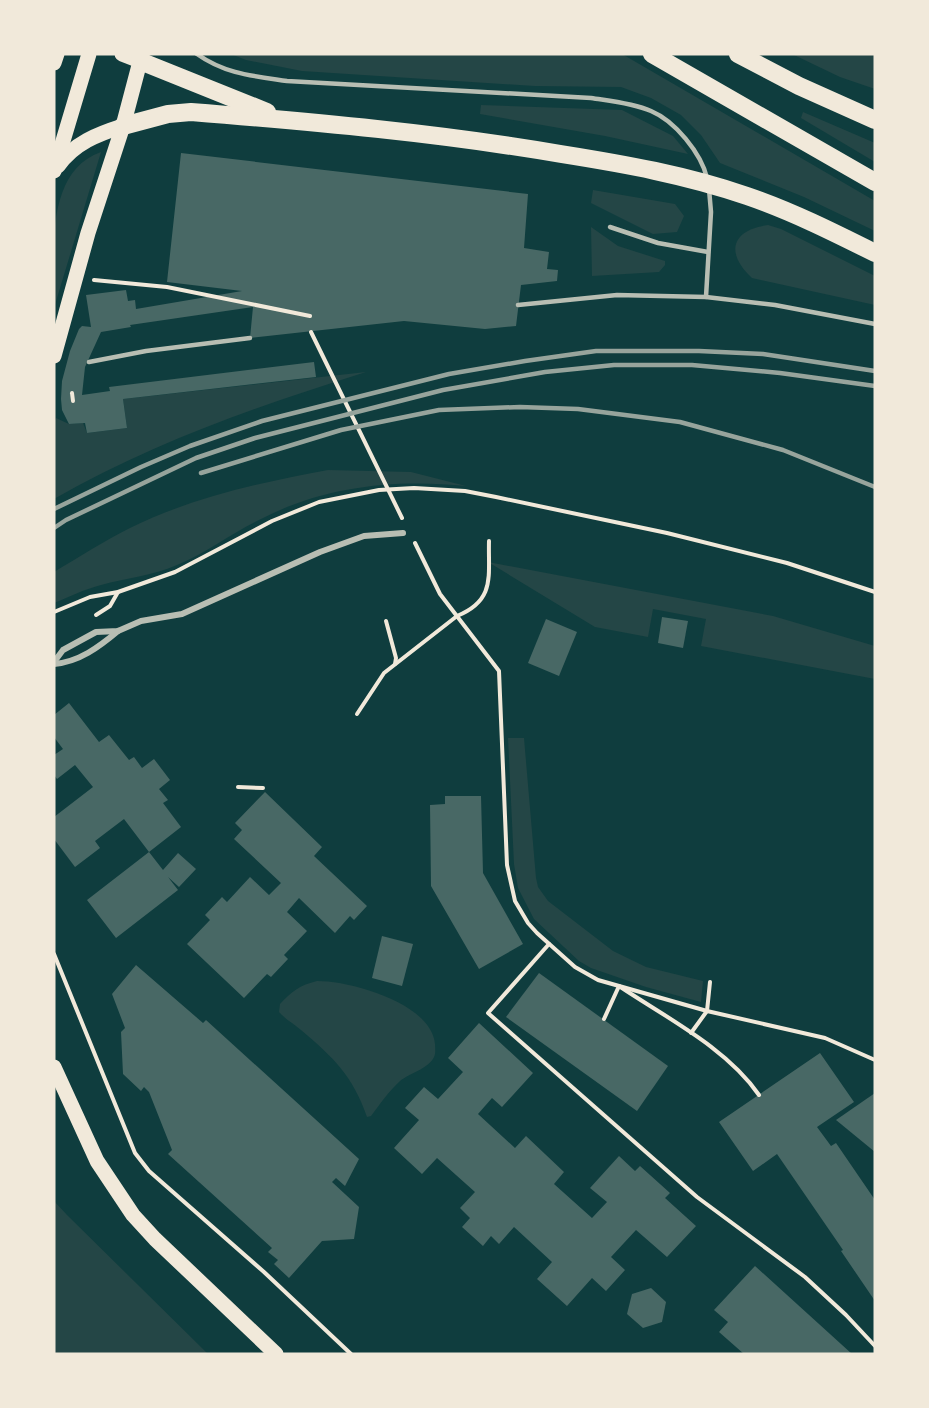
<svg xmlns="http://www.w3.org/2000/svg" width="929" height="1408" font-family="'Work Sans',sans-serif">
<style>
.green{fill:#244646}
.building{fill:#486865}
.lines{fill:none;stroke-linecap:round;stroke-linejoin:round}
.path{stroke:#f1e9da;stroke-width:4}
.service{stroke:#b8beb3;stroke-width:4.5}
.minor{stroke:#b8beb3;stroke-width:6}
.primary{stroke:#f1e9da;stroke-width:15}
.motorway{stroke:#f1e9da;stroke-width:18}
.rail{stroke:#97a49c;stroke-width:4.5}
</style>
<rect width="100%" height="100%" fill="#0f3d3e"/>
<g class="green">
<polygon points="231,54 622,54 875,201 875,231 804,197 720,163 701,135 681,115 651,98 621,87 535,86 302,71 246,60"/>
<polygon points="792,54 875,54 875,89 840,77"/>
<polygon points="481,105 622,110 673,136 688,154 605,136 480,114"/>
<polygon points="803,112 875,143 875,162 801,118"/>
<path d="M101 152 54 308C54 260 43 172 101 152Z"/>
<polygon points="593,190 675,204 684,216 677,232 653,234 591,203"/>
<path d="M768 225 781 229 875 276V305L752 278C725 253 731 230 768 225Z"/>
<polygon points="591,227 618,246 665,261 665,265 659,272 592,276"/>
<path d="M366 372C258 406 152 443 54 499V422L56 418 69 424 83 423 87 433 127 428 123 399Z"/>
<path d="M328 470 411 472 466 486C395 479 325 486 261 519 232 533 206 553 177 565 152 576 126 578 101 585 85 589 69 597 54 603V572C79 557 104 541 130 528 193 497 259 483 328 470Z"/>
<polygon points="488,562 773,616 875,646 875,679 701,646 706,619 653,609 648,637 595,627"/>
<polygon points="508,738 524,738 536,878 538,887 548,901 613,951 646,967 703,981 701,1002 646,987 591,968 579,961 534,919 518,888 514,864"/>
<path d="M317 981C351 981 431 1003 435 1044 435 1048 436 1053 434 1057 428 1069 410 1073 400 1081 389 1091 380 1104 371 1116L367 1117C353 1076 333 1057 301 1030 294 1024 285 1019 279 1012L280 1004C291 992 300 985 317 981Z"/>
<polygon points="54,1201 67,1215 208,1354 54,1354"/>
</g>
<g class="building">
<polygon points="181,153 528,194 524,248 549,252 547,269 558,270 557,281 521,285 516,326 485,329 404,321 250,338 253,307 130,325 131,327 101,332 85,367 82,395 110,391 109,387 314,362 316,377 123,399 127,428 87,433 85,423 69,424 62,410 61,399 62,381 70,351 79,329 82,326 91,327 86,295 126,290 128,301 135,300 136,309 242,291 167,282"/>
<polygon points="662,617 688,621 683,648 658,643"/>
<polygon points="546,619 577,632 559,676 528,663"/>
<polygon points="69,703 99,742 109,735 129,760 134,757 142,768 154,759 170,780 159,789 168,800 163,803 181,827 149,852 124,819 95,841 100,848 75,867 54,839 54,817 93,787 75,765 57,779 54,775 54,755 63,749 54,737 54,715"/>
<polygon points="265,792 322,847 314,856 367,906 354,920 350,916 335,933 299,898 287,912 307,931 284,955 288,959 271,977 267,974 244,998 187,944 210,920 205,915 222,897 227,902 250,877 269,895 281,883 234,839 242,830 235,823"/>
<polygon points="445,796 481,796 483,873 523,944 479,969 431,886 430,805 445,804"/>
<polygon points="149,852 163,870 178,853 196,869 179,887 168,877 178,890 116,938 87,900"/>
<polygon points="382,936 413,944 402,986 372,978"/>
<polygon points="136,965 203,1023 206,1020 359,1159 345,1186 336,1178 332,1182 359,1207 354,1239 322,1241 289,1278 274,1264 278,1260 268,1252 272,1248 168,1154 172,1150 149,1092 144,1087 141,1091 123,1074 121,1032 125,1028 112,994"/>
<polygon points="539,973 668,1066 637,1111 506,1017"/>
<polygon points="479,1023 533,1073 502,1107 492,1098 478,1114 515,1148 526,1136 564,1172 554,1184 592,1218 607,1202 590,1188 619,1156 635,1171 640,1166 670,1193 665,1198 696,1226 667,1257 636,1230 611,1257 625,1270 606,1291 592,1278 567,1306 537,1279 552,1262 514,1227 499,1244 491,1236 483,1246 462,1227 470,1218 460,1208 475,1192 437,1158 422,1174 394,1148 419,1120 405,1108 424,1087 438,1099 463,1072 448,1058"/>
<polygon points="820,1053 854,1102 817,1127 831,1146 836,1143 875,1200 875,1301 841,1251 843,1250 777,1154 753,1171 719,1122"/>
<polygon points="875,1093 875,1152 836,1120"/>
<polygon points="755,1266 852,1354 744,1354 719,1332 728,1322 714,1310"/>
<polygon points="651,1288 666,1302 662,1322 643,1328 627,1314 632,1294"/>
</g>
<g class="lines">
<g class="path">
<polyline points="94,280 167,287 310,316"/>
<polyline points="311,332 402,518"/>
<polyline points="72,393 73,401"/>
<polyline points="415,543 440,594 499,671 507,865 515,901 528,923 537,933 575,967 598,980 707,1011 825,1038 875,1060"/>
<polyline points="54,612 90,597 118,592 175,572 272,521 319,502 379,490 414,488 465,491 496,497 667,533 787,563 875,592"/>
<polyline points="96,615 110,606 118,592"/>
<polyline points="386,621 396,658 395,664"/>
<path d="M357 714 384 673 457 616C496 600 488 576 489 541"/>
<polyline points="238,787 263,788"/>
<polyline points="549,944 488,1013 697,1197 805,1277 846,1315 875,1346"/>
<polyline points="54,954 135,1153 149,1171 264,1272 351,1354"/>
<path d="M604 1019 619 986C665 1017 727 1048 759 1095"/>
<polyline points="691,1033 707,1011 710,982"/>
</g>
<g class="service">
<path d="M197 54C225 74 253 76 287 81L591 98C610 101 632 103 651 111 675 121 701 153 707 178"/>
<polyline points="610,227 658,243 708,252"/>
<polyline points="706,297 711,212 709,189"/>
<polyline points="518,305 617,295 706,297 775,305 875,324"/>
<polyline points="89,362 146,351 250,338"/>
</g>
<g class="minor">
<polyline points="54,662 63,650 96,632 118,631 141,621 182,614 320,552 364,536 403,533"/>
<path d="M54 664C79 662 99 647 118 631"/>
</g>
<g class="primary">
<polyline points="122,54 140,61"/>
<polyline points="54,63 57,54"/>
<path d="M58 166C74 143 98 134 123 126"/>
<polyline points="54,171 89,54"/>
<polyline points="54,356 88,233 123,126 142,54"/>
<polyline points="54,1067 97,1161 133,1215 155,1239 276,1354"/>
</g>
<g class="motorway">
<polyline points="652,54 875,182"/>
<polyline points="738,54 799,86 875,120"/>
<polyline points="140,61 267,112"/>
<path d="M123 126 168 114 191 112C315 122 439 133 561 154 624 164 686 175 747 196 791 211 833 232 875 253"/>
</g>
<g class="rail">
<polyline points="201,473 341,430 439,410 520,407 578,409 680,422 783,450 875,487"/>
<polyline points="54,509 141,467 190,446 262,421 449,374 525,361 596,351 699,351 763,354 875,371"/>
<polyline points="54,528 66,520 196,458 255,438 443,390 545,372 614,365 692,365 780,373 875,386"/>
</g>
</g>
<rect width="929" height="1408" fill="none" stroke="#f1e9da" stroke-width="111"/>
</svg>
